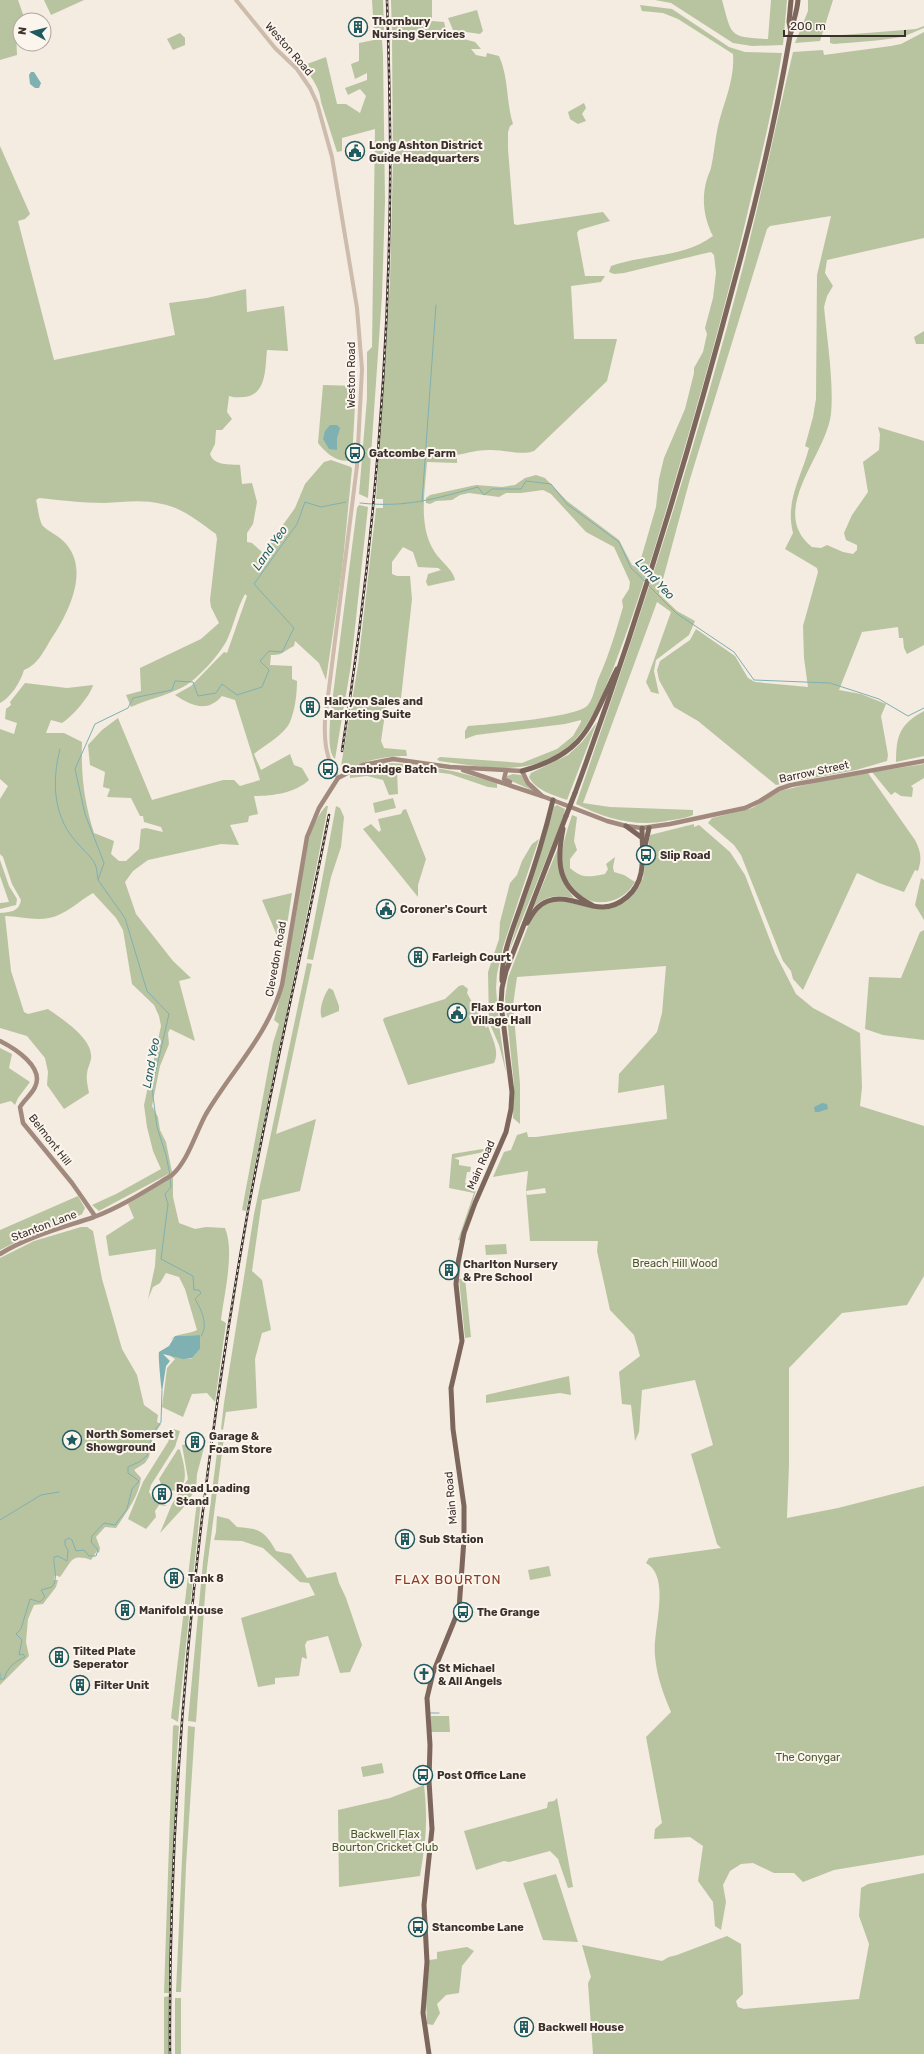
<svg xmlns="http://www.w3.org/2000/svg" width="924" height="2054" font-family="Rubik,sans-serif">
<style>
.green{fill:#b8c4a0;fill-rule:evenodd}
.water{fill:#7fb0b2}
.lines{fill:none;stroke-linecap:round;stroke-linejoin:round}
.stream{stroke:#7fb0b2;stroke-width:1}
.tertiary{stroke:#cdbbac;stroke-width:4}
.secondary{stroke:#a18a7d;stroke-width:4.5}
.primary{stroke:#7d675c;stroke-width:5}
.rail-casing{stroke:#3b302b;stroke-width:2.5}
.rail{stroke:#fbf5ee;stroke-width:1;stroke-dasharray:3;stroke-linecap:butt}
.primary-bridge{stroke:#7d675c;stroke-width:5}
.labels{text-anchor:middle;dominant-baseline:central;stroke-width:4;stroke-linejoin:round;paint-order:stroke}
.poi-label{font-size:11px;font-weight:bold;fill:#3b302b;stroke:#fbf5ee;text-anchor:start}
.street-label{font-size:11px;fill:#3b302b;stroke:#fbf5ee}
.park-label{font-size:11px;fill:#4a5a2e;stroke:#fbf5ee}
.water-label{font-size:12px;font-style:italic;fill:#1f5a5e;stroke:#fbf5ee}
.quarter-label{font-size:13px;letter-spacing:1px;fill:#8c3b22;stroke:#fbf5ee}
</style>
<rect width="100%" height="100%" fill="#f4ebe1"/>
<g class="green">
<polygon points="0,0 18,0 25,20 20,20 20,32 16,33 17,55 0,60"/>
<polygon points="44,0 84,0 51,15"/>
<polygon points="372,0 383,0 384,32 374,31"/>
<polygon points="391,0 432,0 432,21 444,22 446,30 443,31 392,33"/>
<path d="M655 0H722C732 37 729 37 768 39L771 0H787L783 45 752 46 733 43 671 3Z"/>
<polygon points="808,0 833,0 820,41 795,43 808,11"/>
<path d="M640 5 672 9 729 47 745 52 782 53C774 102 763 150 751 198 725 312 692 425 658 537 644 582 630 625 613 669 602 695 592 724 571 744 534 779 484 767 439 761L437 759 440 757 522 763 557 749 573 736 581 722V720L565 724 476 735 465 739V731L468 726C488 724 578 718 588 705 594 697 595 686 599 677 609 655 616 631 623 607L622 600 629 589 630 582 614 547 586 532 551 494 543 490 521 493H506L499 497 469 493 460 495 452 500 436 501 430 504 426 503V498L430 495 476 485 502 487 515 485 525 478 536 475 545 478 567 501 619 540 632 565 636 567 640 562 656 507 659 479 664 458 685 409 694 373V368L703 352 707 334 705 328 713 298 716 273 714 255 711 252 702 254 624 273 614 274 609 272 611 266C645 254 683 258 713 236 704 219 701 198 707 179 708 175 710 172 711 168 714 154 715 140 718 126 724 101 735 80 733 54L678 19 663 13 642 11Z"/>
<polygon points="477,10 483,31 480,34 453,30 448,18"/>
<path d="M924 26V28C915 31 909 35 901 37 879 41 856 42 834 44L830 43V36L916 29Z"/>
<path d="M924 32V238L827 260 825 273 833 286 827 296 824 307C827 339 834 383 831 414 826 456 767 511 812 547L821 548 827 545 843 552 853 554 857 550V545L846 540 844 533 852 515 868 492 863 462 879 450 880 434 878 427 924 441V645L907 654 904 648 903 638H899L898 627 862 632 839 690 861 694 886 704 881 716 888 755 887 761 856 770 776 785 698 721 674 707 659 680 657 670 660 661 690 640 696 629 735 656 748 678 755 682 808 687 804 658 803 626 818 572 817 568 785 549 793 533C785 501 801 478 809 448L805 446 813 417 816 399 817 275 831 216 770 226 767 229 690 479 659 594 677 611 695 621 689 635 656 660 654 671 659 694 651 692 646 682 671 612 657 602 583 803 610 807 693 810V815C686 818 679 819 672 820 637 828 607 819 576 804 637 627 696 449 743 267 761 196 776 124 793 52L823 50 824 55 891 46 901 44Z"/>
<polygon points="180,33 185,38 185,45 173,50 167,39"/>
<path d="M449 35 475 42 481 49H471L476 55 486 57 487 53 499 56C509 78 506 102 513 124L510 126 508 132V149L514 224 517 225 603 212 610 221 579 230 577 233 585 276H605L601 282 571 286 574 339H617L607 381 534 451C521 456 503 449 488 450 478 450 467 453 457 455V463L427 462C425 491 418 525 434 551 440 561 453 569 455 580L428 586 426 582 428 574 441 570 438 568 418 567 413 552 403 547 392 562V574L397 576H410L412 599 401 698 387 700 381 741 384 748 406 750 407 756C383 756 368 760 346 770L341 768 342 760 358 665 376 508H383V499H376L390 281 393 162 392 38Z"/>
<path d="M374 40H382L383 55 385 201 382 296 368 498 359 494 367 398V352L372 347 375 129 342 138V151L337 152 321 102C320 89 313 79 305 69L307 64 326 57 337 104H346L360 113 366 96 360 89 348 95 345 88 367 80V73L355 79 351 64 359 61V43Z"/>
<polygon points="584,103 586,108 582,114 586,121 578,124 570,119 568,112"/>
<path d="M0 146 30 214 25 219 18 221 54 360 175 335 169 303 207 298 246 289 247 312 284 306 288 351 267 350C265 368 267 395 244 397 238 397 234 398 229 396L227 412 232 419 222 430H216L215 444 210 454C214 466 230 464 240 465L242 484 252 483 257 502 253 524 247 533V542L252 543 263 553 295 508 305 484 324 462 331 460 351 467 352 469 342 571 326 680 319 663 295 641 294 646C285 650 282 656 271 655L270 665 292 666V679L297 681C297 694 295 710 290 722 284 735 265 745 254 754L261 770 290 754 294 765 302 768 309 780C295 793 273 796 254 796L258 814 249 816 248 822 230 825 239 845 221 844 148 860 133 871 125 882 136 914 173 961 191 978 179 981 195 1041 170 1029 168 1033 169 1044 160 1066 152 1106 158 1117 160 1130 166 1142 172 1172 99 1211 92 1205 116 1194 161 1169 153 1151 147 1127 144 1105 161 1026 159 1016 154 1005 132 984 123 930 116 918 93 893C79 901 65 915 49 918 34 921 19 916 5 916L11 971 24 1012 28 1014 48 1009C62 1019 94 1039 91 1059 90 1064 87 1069 87 1074 86 1080 88 1087 89 1093L64 1109 47 1085 48 1072 45 1058 27 1036 0 1028V913C10 912 19 912 21 900L12 884 3 857 0 854V799L8 786 0 779V729L14 734 17 723 5 719 6 709 11 705 10 702 25 683 67 688 93 685C91 695 71 718 62 723L51 720 46 733H64L82 742C81 776 84 801 94 833L114 841 111 854 119 861H126L139 849 141 829 146 828 163 832 161 827 144 822 143 816H140L131 798 107 797 110 789 103 787 105 772 90 765 88 745 102 730 118 718 152 800 223 780H234L240 786 260 780 235 700 222 696C207 713 192 706 175 695L191 686 224 652 227 653 247 596 245 594C237 608 234 625 227 640 220 654 197 680 183 687 166 696 148 699 131 707L126 695 141 691 140 668 201 639 219 623 211 607 210 600 217 539 216 534C199 522 183 508 162 504 143 499 123 502 104 503 82 503 60 500 39 498L36 500C38 507 39 523 44 527 51 533 61 537 67 545 89 572 68 613 53 636 44 650 39 664 24 670 20 683 11 697 0 703Z"/>
<polygon points="924,331 924,344 916,344 914,337"/>
<path d="M323 385 356 386 352 460C338 464 326 453 318 443Z"/>
<path d="M359 505 368 507 351 665 335 759C327 751 330 730 330 718L357 508Z"/>
<path d="M924 711V756L896 762C896 735 900 724 924 711Z"/>
<path d="M597 722 567 800C554 795 536 791 529 777L531 773 568 755 582 742Z"/>
<path d="M385 763C423 763 461 772 497 783V788L488 787 450 774 402 768 397 771 398 794 389 795 383 780 367 776 350 778V775L371 766Z"/>
<polygon points="924,764 924,778 911,786 913,788 912,797 901,796 895,792 891,795 872,772"/>
<path d="M868 773 915 840C921 852 922 858 918 871L915 870 904 892 879 883 857 873 803 990 793 979 791 971 783 961 741 855 734 845 708 823 712 818 752 808 780 791 825 780Z"/>
<polygon points="513,774 521,775 536,792 507,779 507,776"/>
<polygon points="393,798 396,808 375,813 373,803"/>
<polygon points="557,805 565,809 564,815 508,954 554,807"/>
<path d="M326 806H328C303 941 272 1075 246 1211L242 1210 273 1043 279 1024 274 1020C285 983 290 946 297 908 302 875 303 832 326 806Z"/>
<polygon points="336,806 340,808 344,817 341,847 331,877 313,960 307,959"/>
<polygon points="406,809 426,859 418,885 418,897 363,829 371,824 379,832 381,830 378,819 401,814 403,810"/>
<path d="M572 815 577 817 574 841 577 850 570 859V868C583 879 588 877 605 874L608 869 606 864 615 857 613 867 614 872 624 875 635 882C619 910 582 908 566 882 555 863 566 834 572 815Z"/>
<path d="M694 824V827L699 825 730 852 745 875 775 953 796 994 813 1008 860 1033 862 1087 860 1106 924 1126V1276L907 1305 842 1313 789 1368V1465L787 1518 838 1508 924 1486V1855L834 1870 803 1882 794 1873H774L753 1863 741 1864 730 1871 723 1885 726 1902 721 1930 715 1926 713 1902 698 1881 703 1846 690 1837 654 1839 655 1829 662 1823 646 1737 671 1712C663 1693 657 1677 655 1656 652 1631 672 1577 646 1563L649 1558 721 1548 717 1544 691 1454 713 1445 695 1380 642 1390 639 1432 635 1441 631 1405 622 1404 619 1372 640 1356 634 1335 610 1310 597 1251 598 1241H530L526 1191 528 1171 493 1177 504 1152 511 1150 517 1135 527 1132 528 1137H536L667 1119 664 1085 618 1093 619 1074 657 1032 662 1013 666 966 517 977 513 1005 520 1084V1124L513 1118 514 1084 505 998 508 978 530 921 535 913 546 903 559 900 592 908 619 905 626 901 638 888 643 878 650 835ZM545 1188 546 1193 527 1195 526 1191Z"/>
<polygon points="539,839 503,947 497,974 496,988 499,1024 506,1072 499,1045 489,1022 488,972 499,939 500,922 510,883 517,875 522,861 532,844"/>
<path d="M558 848C558 870 560 880 574 898 558 895 546 895 533 908Z"/>
<polygon points="0,860 9,886 17,899 16,905 0,909 0,903 9,902 0,876"/>
<polygon points="921,878 924,880 924,920 915,905"/>
<polygon points="292,893 283,950 262,900"/>
<polygon points="924,930 924,1040 883,1035 865,1029 869,977 901,978 920,932"/>
<polygon points="307,963 312,964 276,1134 316,1119 300,1191 262,1200 252,1271 262,1280 271,1330 262,1333 255,1359 257,1408 226,1412 223,1430 221,1429 224,1403 254,1214"/>
<path d="M463 985 468 989 467 993 486 1028 488 1026C492 1038 500 1051 494 1063L408 1085 383 1020 384 1018 445 999 459 986Z"/>
<path d="M329 988 333 990 339 1006V1011L322 1018C318 1010 324 995 329 988Z"/>
<polygon points="0,1048 12,1054 9,1068 30,1082 18,1098 15,1105 11,1101 0,1104"/>
<polygon points="495,1147 494,1150 454,1158 459,1160 459,1165 471,1167 470,1172 467,1172 465,1183 472,1186 476,1190 461,1241 458,1240 474,1193 449,1188 452,1154"/>
<path d="M173 1176V1197L179 1223 195 1229 206 1227 225 1228C235 1252 224 1294 221 1320L226 1323 215 1402 207 1393 192 1394 183 1417 162 1407 167 1368 175 1359 169 1355 191 1359 200 1349V1335L177 1336 170 1340C178 1332 188 1335 197 1330L185 1289 179 1277 166 1273 160 1283 153 1287 148 1299 155 1266 156 1249 109 1256 106 1236 134 1218 128 1204Z"/>
<polygon points="78,1196 85,1208 82,1214 77,1217 16,1242 0,1250 0,1230"/>
<path d="M81 1227H87L93 1231 102 1279 122 1349 137 1375 144 1405 158 1415 157 1422 161 1424 153 1436 149 1457 145 1463 134 1470 141 1478C139 1496 126 1513 116 1528L105 1527 96 1537 100 1548 99 1553 97 1551 91 1560C70 1553 72 1562 60 1577L55 1575 54 1580H58L56 1587 43 1604 34 1605 28 1619 26 1642 29 1656 0 1685V1258L34 1241Z"/>
<polygon points="506,1244 507,1254 486,1255 485,1245"/>
<polygon points="465,1278 471,1337 465,1338 459,1279"/>
<polygon points="569,1376 571,1395 560,1393 486,1403 486,1395"/>
<polygon points="173,1429 180,1431 175,1447 151,1485 149,1492 153,1499 167,1506 159,1505 155,1511 156,1517 146,1529 128,1519 143,1482 168,1442"/>
<polygon points="219,1437 224,1437 207,1568 196,1722 188,1721 203,1562"/>
<polygon points="200,1438 206,1440 197,1474 196,1489 183,1508 160,1533 172,1504 188,1479 182,1445 188,1444 197,1447"/>
<path d="M178 1449 180 1450C183 1461 192 1487 174 1491L161 1484 159 1479Z"/>
<polygon points="197,1501 201,1501 178,1722 171,1718"/>
<path d="M217 1516 229 1519 237 1527C260 1529 264 1530 276 1551L291 1554 307 1578 336 1572 339 1583 346 1598 362 1645 350 1672 340 1673 328 1636 307 1641 305 1645 307 1659 302 1657 299 1676 275 1678V1684L258 1687 241 1618 315 1595 309 1583 300 1582 263 1548 242 1541 214 1540 216 1532Z"/>
<polygon points="549,1566 551,1576 530,1580 528,1570"/>
<polygon points="431,1716 449,1716 450,1732 431,1732"/>
<polygon points="175,1725 179,1726 176,1766 178,1780 173,1864 169,1993 164,1993 173,1726"/>
<polygon points="188,1726 195,1727 186,1866 181,1992 176,1992"/>
<polygon points="382,1763 384,1773 363,1777 361,1767"/>
<path d="M424 1785C428 1821 426 1841 420 1876L339 1887 338 1810 390 1798Z"/>
<polygon points="557,1798 573,1887 568,1888 558,1859 550,1851 509,1862 504,1861 476,1870 464,1831 547,1808 548,1802 554,1801"/>
<polygon points="924,1873 924,2054 593,2054 588,1983 591,1977 582,1945 662,1961 669,1957 677,1955 727,1936 741,1944 743,1994 736,2001 738,2007 744,2009 859,1999 869,1944 859,1916 861,1888 868,1884"/>
<polygon points="556,1874 578,1942 543,1940 523,1883"/>
<polygon points="467,1947 474,1951 462,1966 459,1993 446,1995 437,2004 440,2013 433,2025 427,2024 426,1997 429,1960 437,1959 437,1952"/>
<polygon points="170,1996 169,2054 164,2054 164,1997"/>
<rect x="175" y="1998" width="6" height="56"/>
</g>
<g class="water">
<polygon points="31,72 34,72 41,83 39,88 35,88 30,84 29,75"/>
<polygon points="330,425 337,425 340,428 337,438 337,450 329,449 323,439 325,431"/>
<polygon points="822,1103 827,1104 828,1109 819,1112 815,1112 814,1107"/>
<path d="M200 1335V1349L192 1358 183 1359 163 1354 170 1361 166 1366 162 1392C161 1386 158 1356 159 1352L169 1346 175 1336Z"/>
</g>
<g class="lines">
<g class="stream">
<polyline points="422,502 436,305"/>
<path d="M360 503C406 508 434 499 478 487L484 495 492 489H521L526 481 551 484 567 504 619 542 631 568 646 582"/>
<polyline points="648,585 676,613 734,652 754,680 830,683 879,699 908,716 924,708"/>
<path d="M60 749C52 780 53 813 73 838 78 845 92 857 95 864 97 868 97 874 98 879"/>
<polyline points="170,1175 166,1155 157,1127 152,1088 169,1014 147,991 125,918 98,880 104,863 85,814 75,769 95,724 128,708 133,698 172,690 175,681 193,682 198,696 216,693 222,684 237,695 262,687 269,670 260,661 269,651 282,652 294,628 254,584 297,524 305,502 321,507 346,502"/>
<path d="M170 1178 171 1187 165 1194 168 1204 161 1259 193 1276 194 1290H199L201 1293 195 1299C201 1309 209 1325 201 1336"/>
<polyline points="0,1520 41,1495 59,1492"/>
<path d="M0 1673V1679H4C7 1668 15 1661 25 1657L23 1654 19 1655 22 1640 16 1634 21 1629 30 1599 40 1602 45 1597 41 1590 52 1587C59 1578 53 1567 54 1557L58 1556 67 1561 68 1550 65 1545V1540L69 1538 72 1540 76 1551 84 1550 89 1556H96L98 1550 91 1542 92 1536 104 1523 115 1525 127 1509 132 1489 139 1481 128 1473V1467L139 1462 147 1456C148 1449 152 1443 151 1436L161 1422 162 1391"/>
<polyline points="430,1713 439,1713"/>
</g>
<path class="tertiary" d="M236 0 275 48 297 69 310 88 317 103 332 157 357 308 362 369 357 466 325 720C324 742 326 759 338 778"/>
<g class="secondary">
<polyline points="463,770 542,796 607,821 626,826 642,828 670,824 745,808 760,801 779,789 791,785 924,761"/>
<polyline points="506,771 504,779 510,782"/>
<path d="M0 1041C14 1048 45 1067 35 1087 32 1094 24 1100 20 1107L23 1123 72 1183 95 1216"/>
<path d="M0 1254C29 1236 62 1228 94 1217 121 1207 147 1190 172 1175 188 1161 196 1132 206 1114 232 1070 268 1035 282 985L307 837 319 808 338 778 363 765 393 759 450 767 522 771 528 783 542 796"/>
</g>
<g class="primary">
<polyline points="791,32 789,22 791,0"/>
<path d="M522 771C588 753 590 723 617 669"/>
<path d="M575 793C637 625 689 453 735 279 757 199 776 118 790 36 792 24 797 13 798 0"/>
<polyline points="626,826 641,837"/>
<path d="M563 829C556 864 558 888 592 905"/>
<polyline points="642,852 645,846 649,828"/>
<path d="M527 923C533 913 537 905 548 901 574 891 598 922 627 897 634 891 639 883 641 873 644 859 642 842 642 828"/>
<path d="M502 981C501 954 515 924 523 899 535 866 545 833 553 800"/>
<polyline points="429,2054 423,2013 427,1962 424,1905 432,1829 429,1781 430,1745 427,1698 433,1673 459,1609 464,1539 464,1506 453,1429 451,1388 462,1341 456,1284 458,1263 464,1233 475,1203 506,1132 511,1109 512,1092 501,1004 502,988 506,971 566,816"/>
</g>
<defs>
<g id="rail">
<path d="M342 751C371 567 388 380 390 193 391 129 389 64 387 0"/>
<path d="M170 2054C168 1777 198 1495 246 1222 270 1085 303 951 329 815"/>
</g>
</defs>
<use href="#rail" class="rail-casing"/>
<use href="#rail" class="rail"/>
<polyline class="primary-bridge" points="566,816 575,793"/>
</g>
<defs>
<symbol id="building-ring" viewBox="-11 -11 22 22"><circle r="9.5" fill="#fbf5ee" stroke="#1f5a5e" stroke-width="1.5"/><path d="M-4-6H4V6H1V3H-1V6H-4ZM-2.5-4.3h1.7v1.8h-1.7ZM.8-4.3h1.7v1.8H.8ZM-2.5-1h1.7V.8h-1.7ZM.8-1h1.7V.8H.8Z" fill="#1f5a5e"/></symbol>
<symbol id="civic-ring" viewBox="-11 -11 22 22"><circle r="9.5" fill="#fbf5ee" stroke="#1f5a5e" stroke-width="1.5"/><path d="M-.6-6.5H3V-4.5H.6V-3L4-1V1h2V6H-6V1h2V-1L-.6-3ZM-1.2 2.5V6h2.4V2.5Z" fill="#1f5a5e"/></symbol>
<symbol id="bus-ring" viewBox="-11 -11 22 22"><circle r="9.5" fill="#fbf5ee" stroke="#1f5a5e" stroke-width="1.5"/><path d="M-5-6H5V4H4V6H2V4H-2V6H-4V4H-5ZM-3.5-4V0h7V-4ZM-3.5 1.2v1.5H-2V1.2ZM2 1.2v1.5H3.5V1.2Z" fill="#1f5a5e"/></symbol>
<symbol id="sight-ring" viewBox="-11 -11 22 22"><circle r="9.5" fill="#fbf5ee" stroke="#1f5a5e" stroke-width="1.5"/><path d="M0-6L1.8-2.2L6-1.7L2.9 1.2L3.7 5.4L0 3.3L-3.7 5.4L-2.9 1.2L-6-1.7L-1.8-2.2Z" fill="#1f5a5e"/></symbol>
<symbol id="church-ring" viewBox="-11 -11 22 22"><circle r="9.5" fill="#fbf5ee" stroke="#1f5a5e" stroke-width="1.5"/><path d="M-1.2-6h2.4v3.5h3.3v2.4h-3.3V6h-2.4V-.1h-3.3v-2.4h3.3Z" fill="#1f5a5e"/></symbol>
</defs>
<g fill-rule="evenodd">
<use href="#building-ring" x="347" y="16" width="22" height="22"/>
<use href="#civic-ring" x="344" y="140" width="22" height="22"/>
<use href="#bus-ring" x="344" y="442" width="22" height="22"/>
<use href="#building-ring" x="299" y="696" width="22" height="22"/>
<use href="#bus-ring" x="317" y="758" width="22" height="22"/>
<use href="#bus-ring" x="635" y="844" width="22" height="22"/>
<use href="#civic-ring" x="375" y="898" width="22" height="22"/>
<use href="#building-ring" x="407" y="946" width="22" height="22"/>
<use href="#civic-ring" x="446" y="1002" width="22" height="22"/>
<use href="#building-ring" x="438" y="1259" width="22" height="22"/>
<use href="#sight-ring" x="61" y="1429" width="22" height="22"/>
<use href="#building-ring" x="184" y="1431" width="22" height="22"/>
<use href="#building-ring" x="151" y="1483" width="22" height="22"/>
<use href="#building-ring" x="394" y="1528" width="22" height="22"/>
<use href="#building-ring" x="163" y="1567" width="22" height="22"/>
<use href="#building-ring" x="114" y="1599" width="22" height="22"/>
<use href="#bus-ring" x="452" y="1601" width="22" height="22"/>
<use href="#building-ring" x="48" y="1646" width="22" height="22"/>
<use href="#church-ring" x="413" y="1663" width="22" height="22"/>
<use href="#building-ring" x="69" y="1674" width="22" height="22"/>
<use href="#bus-ring" x="412" y="1764" width="22" height="22"/>
<use href="#bus-ring" x="407" y="1916" width="22" height="22"/>
<use href="#building-ring" x="513" y="2016" width="22" height="22"/>
</g>
<g class="labels">
<g class="poi-label">
<text x="372" y="21">Thornbury<tspan x="372" dy="13">Nursing Services</tspan></text>
<text x="369" y="145">Long Ashton District<tspan x="369" dy="13">Guide Headquarters</tspan></text>
<text x="369" y="453">Gatcombe Farm</text>
<text x="324" y="701">Halcyon Sales and<tspan x="324" dy="13">Marketing Suite</tspan></text>
<text x="342" y="769">Cambridge Batch</text>
<text x="660" y="855">Slip Road</text>
<text x="400" y="909">Coroner's Court</text>
<text x="432" y="957">Farleigh Court</text>
<text x="471" y="1007">Flax Bourton<tspan x="471" dy="13">Village Hall</tspan></text>
<text x="463" y="1264">Charlton Nursery<tspan x="463" dy="13">&amp; Pre School</tspan></text>
<text x="86" y="1434">North Somerset<tspan x="86" dy="13">Showground</tspan></text>
<text x="209" y="1436">Garage &amp;<tspan x="209" dy="13">Foam Store</tspan></text>
<text x="176" y="1488">Road Loading<tspan x="176" dy="13">Stand</tspan></text>
<text x="419" y="1539">Sub Station</text>
<text x="188" y="1578">Tank 8</text>
<text x="139" y="1610">Manifold House</text>
<text x="477" y="1612">The Grange</text>
<text x="73" y="1651">Tilted Plate<tspan x="73" dy="13">Seperator</tspan></text>
<text x="438" y="1668">St Michael<tspan x="438" dy="13">&amp; All Angels</tspan></text>
<text x="94" y="1685">Filter Unit</text>
<text x="437" y="1775">Post Office Lane</text>
<text x="432" y="1927">Stancombe Lane</text>
<text x="538" y="2027">Backwell House</text>
</g>
<g class="street-label">
<text transform="translate(289 49) rotate(49)">Weston Road</text>
<text transform="translate(351 375) rotate(-90)">Weston Road</text>
<text transform="translate(814 772) rotate(-12)">Barrow Street</text>
<text transform="translate(276 959) rotate(-80)">Clevedon Road</text>
<text transform="translate(50 1140) rotate(52)">Belmont Hill</text>
<text transform="translate(481 1165) rotate(-66)">Main Road</text>
<text transform="translate(44 1226) rotate(-21)">Stanton Lane</text>
<text transform="translate(451 1498) rotate(-95)">Main Road</text>
</g>
<g class="park-label">
<text x="675" y="1263">Breach Hill Wood</text>
<text x="808" y="1757">The Conygar</text>
<text x="385" y="1834">Backwell Flax<tspan x="385" dy="13">Bourton Cricket Club</tspan></text>
</g>
<g class="water-label">
<text transform="translate(270 548) rotate(-55)">Land Yeo</text>
<text transform="translate(655 579) rotate(47)">Land Yeo</text>
<text transform="translate(151 1063) rotate(-80)">Land Yeo</text>
</g>
<g class="quarter-label">
<text x="448" y="1579">FLAX BOURTON</text>
</g>
</g>
<g transform="translate(32 32) rotate(277)"><circle r="19" fill="#fbf5ee" stroke="#aea6a0"/>
<path d="M0-3L7 15L0 10L-7 15Z" fill="#1f5a5e"/>
<text y="-6" font-size="11" font-weight="bold" text-anchor="middle" fill="#3b302b">N</text>
</g>
<path d="M784 30v6h121v-6" fill="none" stroke="#3b302b" stroke-width="2"/>
<text x="790" y="30" font-size="12" fill="#3b302b" stroke="#fbf5ee" stroke-width="3" paint-order="stroke">200 m</text>
</svg>
